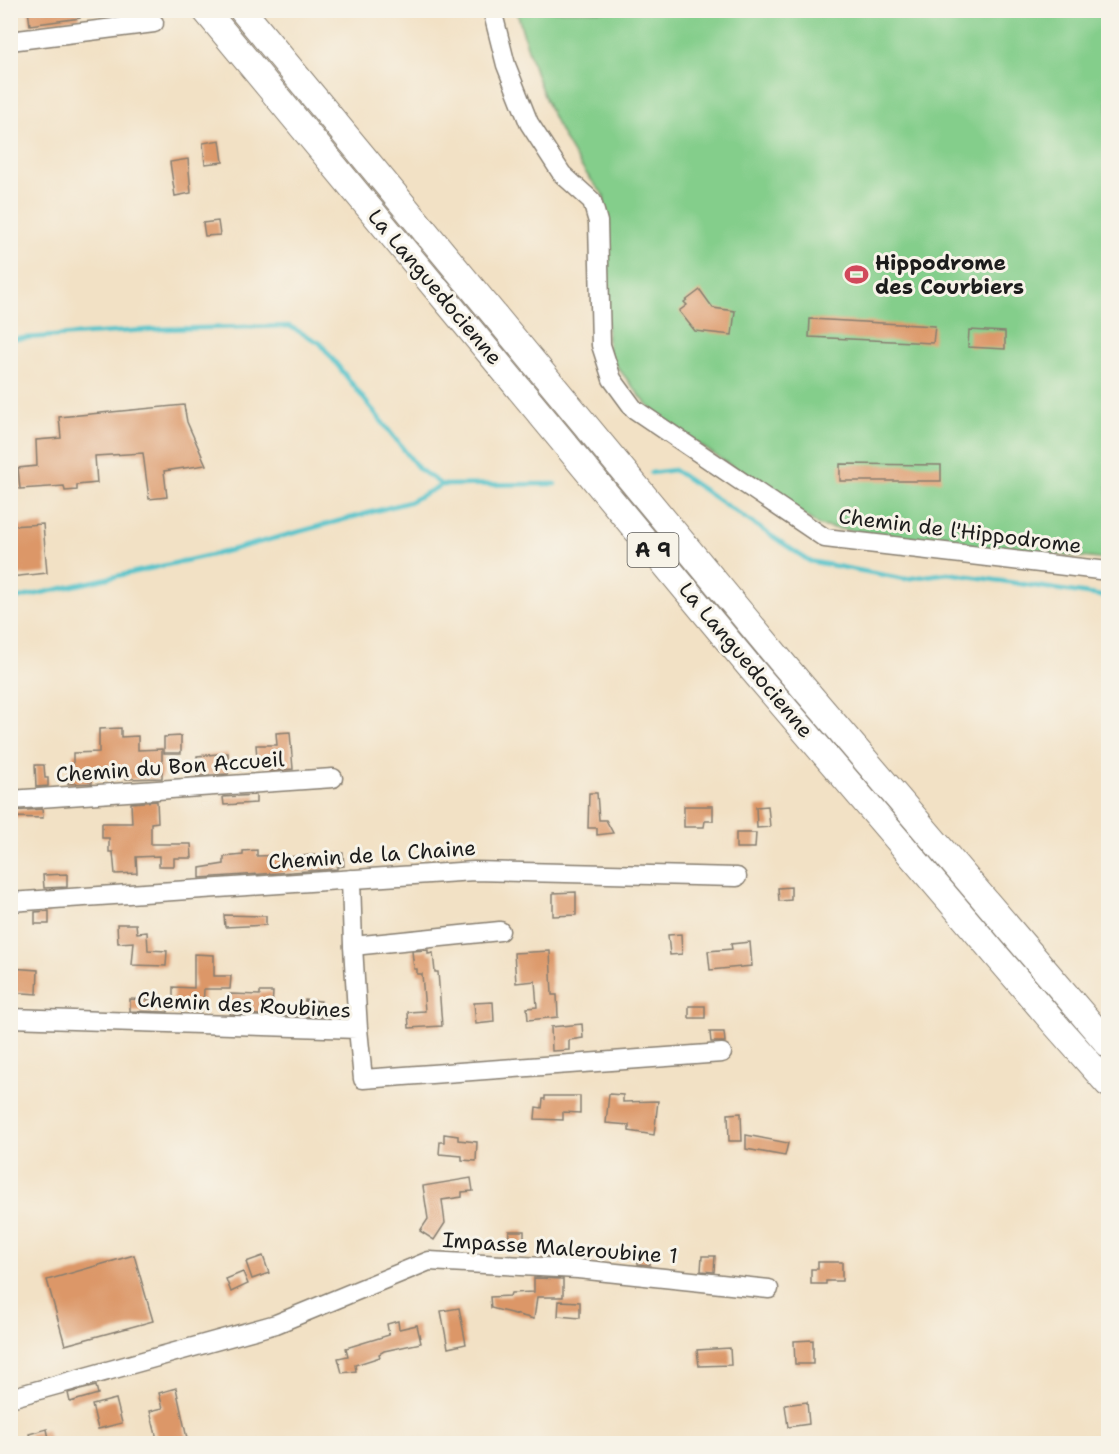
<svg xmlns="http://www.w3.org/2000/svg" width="1119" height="1454" font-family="'Shantell Sans',sans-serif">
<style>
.green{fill:#84ce8b;stroke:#507554;stroke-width:1.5}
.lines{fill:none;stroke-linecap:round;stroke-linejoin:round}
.stream{stroke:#55c3ca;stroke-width:4.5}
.building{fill:#dc9767}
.minor-casing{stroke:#877e70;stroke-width:21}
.highway-casing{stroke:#877e70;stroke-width:28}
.minor{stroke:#fff;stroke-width:18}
.highway{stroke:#fff;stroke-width:26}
.labels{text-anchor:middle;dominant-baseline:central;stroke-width:6;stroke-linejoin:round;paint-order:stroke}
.shield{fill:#f7f3e8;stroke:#5e5c59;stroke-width:1.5}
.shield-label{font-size:20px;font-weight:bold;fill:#1c1c1c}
.poi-label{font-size:21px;font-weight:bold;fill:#1c1c1c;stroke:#f7f3e8;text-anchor:start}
.street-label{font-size:21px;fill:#1c1c1c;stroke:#f7f3e8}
</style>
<rect width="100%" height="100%" fill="#f7f3e8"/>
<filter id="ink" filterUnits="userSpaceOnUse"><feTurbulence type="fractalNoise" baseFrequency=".0167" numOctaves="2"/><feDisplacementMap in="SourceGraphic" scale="12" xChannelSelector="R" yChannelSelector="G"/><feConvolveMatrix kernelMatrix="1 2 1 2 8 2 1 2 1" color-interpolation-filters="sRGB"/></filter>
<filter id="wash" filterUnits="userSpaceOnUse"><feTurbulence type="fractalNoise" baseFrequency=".008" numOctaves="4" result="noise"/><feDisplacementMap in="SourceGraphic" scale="24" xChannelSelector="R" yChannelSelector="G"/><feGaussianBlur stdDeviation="1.35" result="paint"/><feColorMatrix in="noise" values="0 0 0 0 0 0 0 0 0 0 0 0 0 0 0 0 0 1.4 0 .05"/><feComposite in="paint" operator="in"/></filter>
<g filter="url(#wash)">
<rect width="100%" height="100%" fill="#f2e1c5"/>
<path class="green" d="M517 11H1108V560L901 538 820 526 663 420 644 401 608 355 604 195C557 144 534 76 517 11Z"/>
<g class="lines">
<g class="stream">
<polyline points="10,339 161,329 289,326 320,343 419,469 442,485 555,484"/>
<polyline points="651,473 674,470 809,561 905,579 948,573 1108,597"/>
<polyline points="10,600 220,553 409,502 442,485"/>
</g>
</g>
<g id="blocks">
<g class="building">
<polygon points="28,10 79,10 80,18 30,25"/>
<polygon points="220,140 223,162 205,164 203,143"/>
<polygon points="188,159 191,193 175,196 170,162"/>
<polygon points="218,221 220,235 205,236 203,223"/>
<polygon points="700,290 713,308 735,311 732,335 695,331 679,311 687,305 684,302"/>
<polygon points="810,319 935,326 933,343 809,337"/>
<polygon points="969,330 1005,332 1005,349 968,347"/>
<polygon points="184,405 187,422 206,465 164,471 167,497 149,499 143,453 95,456 97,483 77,485 77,490 65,491 64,486 20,489 18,468 37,466 36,440 61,438 59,417"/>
<polygon points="840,464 941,465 941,481 840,481"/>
<polygon points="43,524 47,573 10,577 10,526"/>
<polygon points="121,728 121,737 138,736 138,750 162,749 162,778 126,779 126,769 92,770 92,783 68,784 69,766 73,766 73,753 99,752 99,729"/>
<polygon points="290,732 293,769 270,771 269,757 257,758 256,745 277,745 276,733"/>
<polygon points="181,736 181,753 164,753 164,737"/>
<polygon points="228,753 228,774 197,776 197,756"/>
<polygon points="35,765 44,765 45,778 48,778 48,786 36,787"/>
<polygon points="589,793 597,793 599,820 606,820 613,833 597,835 597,828 588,828"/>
<polygon points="256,795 256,803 224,805 223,797"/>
<polygon points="157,801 158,822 151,823 151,844 191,844 192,858 174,858 174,866 159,866 159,856 136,857 137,873 115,874 113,852 109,852 109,838 102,838 102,823 132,823 131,803"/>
<polygon points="684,806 713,806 713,821 705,821 704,827 684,827"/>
<polygon points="768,806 770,827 757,828 756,807"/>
<polygon points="42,809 43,818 12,817 12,811"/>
<polygon points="736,833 756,833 755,848 736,848"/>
<polygon points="257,850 257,856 287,855 287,857 343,853 344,866 337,867 337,869 200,878 200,868 224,864 224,857 243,855 243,851"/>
<polygon points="67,874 67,887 44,888 43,875"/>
<polygon points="791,887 791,900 779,901 778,888"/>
<polygon points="576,892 576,915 553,916 553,893"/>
<polygon points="49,911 49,924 35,924 35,912"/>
<polygon points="224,915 266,916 266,925 225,927"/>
<polygon points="117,924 136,924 137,933 147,932 148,950 167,951 166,966 132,965 134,942 118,943"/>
<polygon points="681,934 682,954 670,955 668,935"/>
<polygon points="750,942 752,966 710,970 708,951 732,949 731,944"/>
<polygon points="428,950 428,954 433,953 435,972 438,972 442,1026 409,1028 408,1012 425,1011 422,974 417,974 417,969 414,969 412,951"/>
<polygon points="550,951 552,995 557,995 558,1017 528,1020 527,1008 537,1007 535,981 516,983 514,953"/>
<polygon points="194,954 214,955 214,976 231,976 230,989 204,989 203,1010 173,1009 173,987 194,988"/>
<polygon points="10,968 38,970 37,994 10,992"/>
<polygon points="260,992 273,992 272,1007 305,1009 305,1000 321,1001 321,1017 230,1014 230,994 260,995"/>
<polygon points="130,999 169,1001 168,1012 130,1011"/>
<polygon points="493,1002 494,1022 476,1024 474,1003"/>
<rect x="689" y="1006" width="16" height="12"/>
<polygon points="582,1024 583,1038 569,1040 569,1050 552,1051 551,1027"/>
<polygon points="710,1032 724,1032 725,1042 711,1042"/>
<polygon points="609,1094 623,1095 623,1102 658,1101 654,1135 629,1131 629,1125 606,1123"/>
<polygon points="545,1096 580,1096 580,1113 563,1112 563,1120 535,1119 536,1107 542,1108 543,1099 545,1099"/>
<polygon points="741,1113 742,1141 729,1141 728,1114"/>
<polygon points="444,1134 458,1136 458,1140 477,1142 476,1161 462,1160 462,1156 439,1154 440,1142 444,1142"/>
<polygon points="746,1135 788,1143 785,1156 746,1149"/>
<polygon points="471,1178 473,1191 462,1192 462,1197 442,1200 445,1223 434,1240 420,1231 428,1219 423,1186"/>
<polygon points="509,1231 524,1231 524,1243 508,1244"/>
<polygon points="637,1250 648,1251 648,1262 650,1262 650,1265 638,1264 638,1261 636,1261"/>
<polygon points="543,1251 569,1252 569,1257 542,1256"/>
<polygon points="134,1255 153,1321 65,1345 47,1280"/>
<polygon points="263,1256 269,1273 252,1279 246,1262"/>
<polygon points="702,1256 715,1256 714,1272 701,1271"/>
<polygon points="818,1262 842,1262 842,1281 826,1281 826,1284 811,1284 811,1269 818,1269"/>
<polygon points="243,1272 248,1284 231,1292 226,1279"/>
<polygon points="534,1278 563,1279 563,1297 537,1297 534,1319 491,1308 490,1297 510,1296 511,1293 534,1292"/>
<polygon points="559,1301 580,1302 580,1318 558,1316"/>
<polygon points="459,1308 466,1344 448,1348 441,1311"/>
<polygon points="398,1321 399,1329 417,1325 421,1343 384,1351 379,1354 380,1357 355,1365 356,1371 342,1373 338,1358 348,1356 346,1348 389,1335 387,1324"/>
<polygon points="813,1340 813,1364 795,1364 794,1341"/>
<polygon points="730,1348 731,1365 699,1366 697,1350"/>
<polygon points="96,1386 98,1394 70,1402 68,1393"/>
<polygon points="176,1388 188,1443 158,1443 150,1411 163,1408 159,1393"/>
<polygon points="116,1399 122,1423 98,1429 92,1405"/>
<polygon points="807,1402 809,1424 788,1427 785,1405"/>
<polygon points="47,1429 50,1443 31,1443 29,1434"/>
</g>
</g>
</g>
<g filter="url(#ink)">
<use href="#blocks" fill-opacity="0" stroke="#877e70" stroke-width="1.5"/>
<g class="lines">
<defs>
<g id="minor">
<polyline points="492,10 506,65 529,123 562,174 592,201 598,222 601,345 612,379 634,409 825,538 1108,571"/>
<polyline points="10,41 154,23"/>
<polyline points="10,800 333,778"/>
<polyline points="351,879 353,946 358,1029"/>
<polyline points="10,902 474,871 737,877"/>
<polyline points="353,946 500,931"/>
<polyline points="10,1018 358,1029 363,1079 722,1053"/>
<polyline points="10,1398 276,1324 429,1261 578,1269 769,1289"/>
</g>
<g id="highway">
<polyline points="205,10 749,666 1054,1023 1108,1084"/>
<polyline points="242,10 785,666 1108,1044"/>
</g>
</defs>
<use href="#minor" class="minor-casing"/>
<use href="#highway" class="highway-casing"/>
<use href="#minor" class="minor"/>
<use href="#highway" class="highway"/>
</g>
</g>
<defs>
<symbol id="stadium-bare" viewBox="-9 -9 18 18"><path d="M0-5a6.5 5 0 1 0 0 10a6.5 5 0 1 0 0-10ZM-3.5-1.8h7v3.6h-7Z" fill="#d1495b" stroke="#f7f3e8" stroke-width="2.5" paint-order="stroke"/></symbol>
</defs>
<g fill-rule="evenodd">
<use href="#stadium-bare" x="840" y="258" width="33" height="33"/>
</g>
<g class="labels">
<rect class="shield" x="627.5" y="533" width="51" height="34" rx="4.5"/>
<g class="shield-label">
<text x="653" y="550">A 9</text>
</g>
<g class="poi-label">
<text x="875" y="263">Hippodrome<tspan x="875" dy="24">des Courbiers</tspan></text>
</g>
<g class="street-label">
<text transform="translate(435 287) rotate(50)">La Languedocienne</text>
<text transform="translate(960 531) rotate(7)">Chemin de l'Hippodrome</text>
<text transform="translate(746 660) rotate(50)">La Languedocienne</text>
<text transform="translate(170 767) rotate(-4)">Chemin du Bon Accueil</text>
<text transform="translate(372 855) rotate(-4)">Chemin de la Chaine</text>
<text transform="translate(244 1005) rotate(3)">Chemin des Roubines</text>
<text transform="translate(560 1248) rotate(4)">Impasse Maleroubine 1</text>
</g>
</g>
<rect width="1119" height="1454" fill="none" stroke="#f7f3e8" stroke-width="36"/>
</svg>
